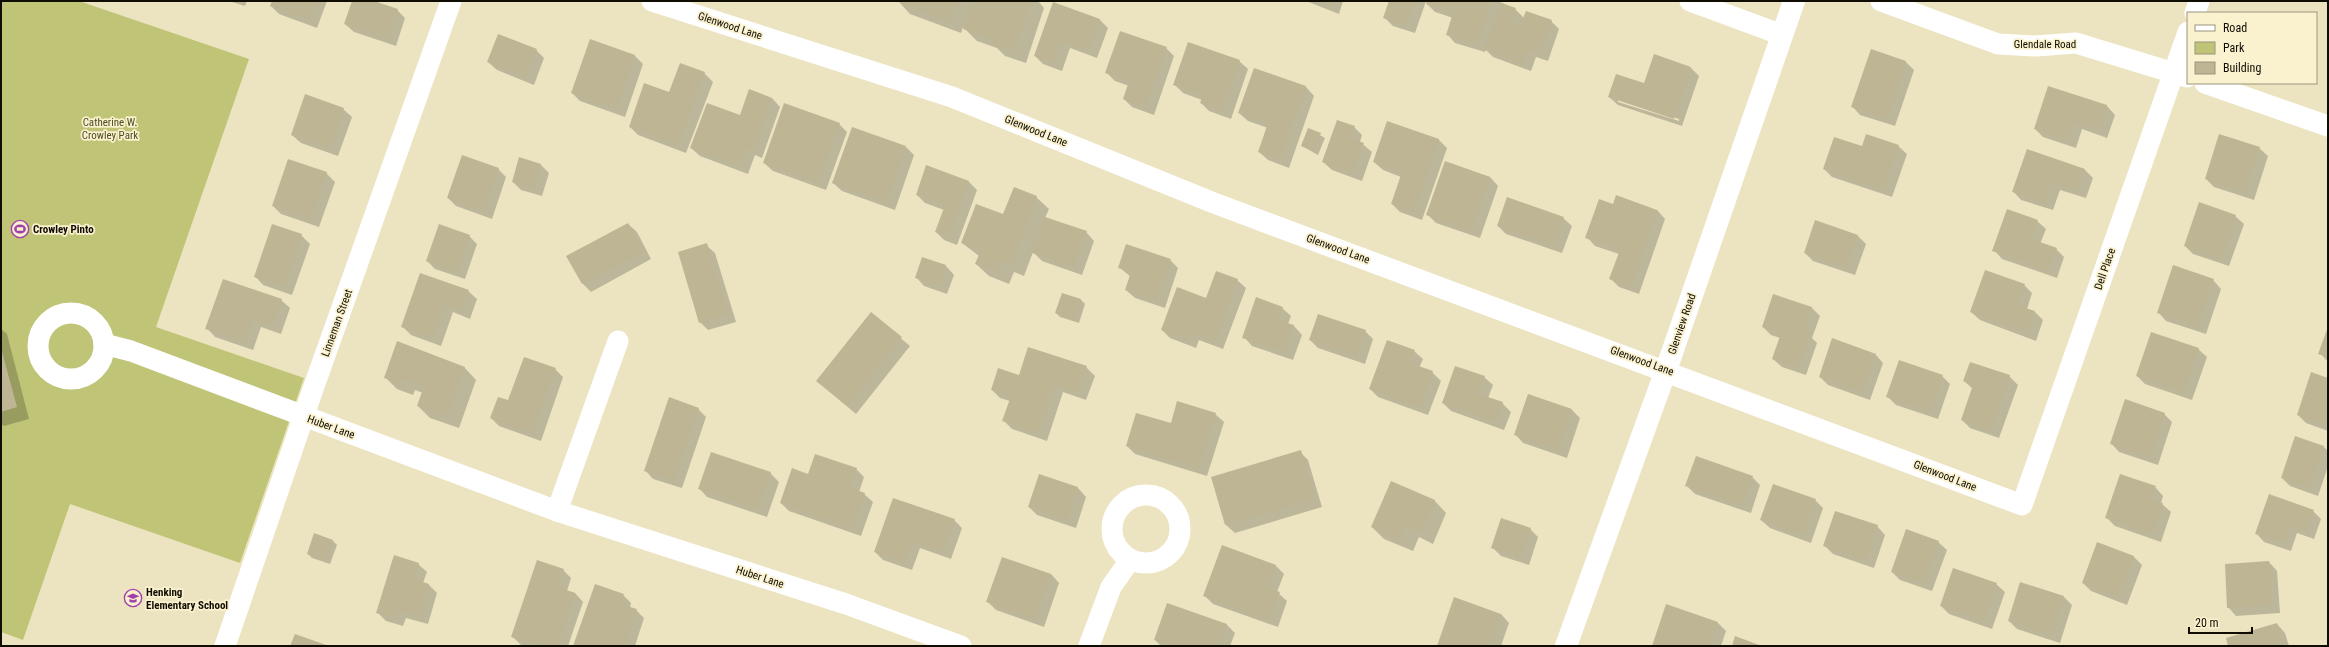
<svg xmlns="http://www.w3.org/2000/svg" width="2329" height="647" font-family="'Roboto Condensed',sans-serif">
<style>
.green{fill:#bfc476}
.shadow{fill:#0003;fill-rule:evenodd}
.building{fill:#beb594}
.lines{fill:none;stroke-linecap:round;stroke-linejoin:round}
.minor{stroke:#fff;stroke-width:21}
.major{stroke:#fff;stroke-width:22}
.labels{text-anchor:middle;dominant-baseline:central;stroke-width:3.5;stroke-linejoin:round;paint-order:stroke}
.street-label{font-size:11px;fill:#0f0c02;stroke:#faf1ce}
.park-label{font-size:11px;fill:#4b4e23;stroke:#faf1ce}
.poi-label{font-size:11px;font-weight:bold;fill:#0f0c02;stroke:#faf1ce;text-anchor:start}
</style>
<rect width="100%" height="100%" fill="#ece4c1"/>
<polygon class="green" points="1,1 79,1 249,59 156,327 304,378 240,563 70,504 23,640 1,632"/>
<g class="shadow">
<polygon points="229,1 247,1 245,6"/>
<polygon points="272,1 327,1 317,28 279,14 271,6"/>
<polygon points="353,1 371,1 397,10 405,18 396,46 354,32 345,24"/>
<polygon points="898,1 1038,1 1044,8 1026,63 1005,56 997,48 977,41 963,27 961,33 910,14"/>
<polygon points="1306,1 1343,1 1339,14"/>
<polygon points="1385,1 1426,1 1415,33 1393,26 1384,17 1390,3"/>
<polygon points="1428,1 1498,1 1515,9 1524,18 1551,21 1559,29 1548,61 1536,57 1531,71 1493,57 1486,50 1485,52 1455,43 1447,34 1453,18 1435,12 1427,4"/>
<polygon points="1053,4 1100,20 1108,28 1097,58 1070,48 1062,71 1043,64 1035,56"/>
<polygon points="590,41 635,56 643,64 625,117 580,101 572,93"/>
<polygon points="1166,48 1174,56 1154,115 1132,107 1124,99 1129,86 1115,81 1106,72"/>
<polygon points="536,50 544,58 534,85 497,70 488,62"/>
<polygon points="1872,50 1906,62 1914,70 1895,126 1860,115 1852,106"/>
<path d="M1655 56 1691 68 1699 76 1682 126 1618 105 1609 97 1645 85ZM1618 99 1679 119V121L1618 102Z"/>
<polygon points="1239,61 1248,69 1231,119 1209,111 1201,103 1202,100 1183,93 1175,85"/>
<polygon points="1255,69 1306,87 1314,96 1289,168 1268,160 1259,152 1268,128 1248,121 1239,113"/>
<polygon points="704,73 713,82 686,153 638,135 630,127 670,94"/>
<polygon points="2049,88 2107,106 2115,115 2107,138 2082,129 2076,148 2043,137 2035,129"/>
<polygon points="772,98 780,107 762,158 755,155 748,174 700,156 691,148"/>
<polygon points="343,109 352,117 338,156 301,143 292,135"/>
<polygon points="1388,122 1439,140 1447,148 1422,220 1400,212 1392,204 1401,177 1383,170 1374,162"/>
<polygon points="839,124 847,132 826,190 773,171 764,163"/>
<polygon points="1354,127 1362,135 1360,142 1372,152 1362,181 1332,170 1323,162"/>
<polygon points="1309,129 1325,138 1318,155 1302,146"/>
<polygon points="1898,146 1907,154 1892,197 1832,177 1824,169 1862,148"/>
<polygon points="906,147 914,155 895,210 842,191 833,183"/>
<polygon points="2259,148 2268,156 2254,200 2214,187 2206,179"/>
<polygon points="2027,150 2085,170 2093,178 2086,198 2060,190 2053,210 2021,200 2013,191"/>
<polygon points="520,159 541,165 549,173 542,196 521,190 513,182"/>
<polygon points="1445,162 1490,177 1498,186 1480,238 1436,223 1428,215"/>
<polygon points="927,167 969,182 977,190 957,245 944,240 936,232 944,210 925,203 917,195"/>
<polygon points="498,169 506,177 492,219 456,206 448,198"/>
<polygon points="326,173 335,182 319,227 281,214 273,206"/>
<polygon points="1036,197 1049,209 1045,218 1086,232 1094,241 1082,275 1042,261 1033,252 1024,276 1014,272 1009,284 989,276 976,264 979,256 962,243"/>
<polygon points="1613,205 1657,210 1665,219 1639,294 1619,287 1611,279 1619,254 1595,246 1587,237"/>
<polygon points="2235,216 2244,224 2229,266 2193,254 2185,246"/>
<polygon points="1563,218 1572,226 1562,253 1506,234 1498,226"/>
<polygon points="1816,221 1858,236 1866,244 1855,275 1813,261 1805,253"/>
<polygon points="2037,221 2046,229 2040,244 2056,249 2064,257 2057,278 2002,259 1994,250"/>
<polygon points="628,224 637,232 651,259 591,292 583,284 568,256"/>
<polygon points="301,235 310,244 292,295 263,285 255,276"/>
<polygon points="469,236 477,244 465,279 435,269 427,261"/>
<polygon points="706,245 715,253 736,322 708,330 700,322"/>
<polygon points="923,258 946,266 954,275 947,294 924,286 916,277"/>
<polygon points="1170,260 1178,268 1165,308 1135,298 1126,290 1131,277 1119,267"/>
<polygon points="1237,280 1246,288 1223,349 1199,340 1196,348 1170,338 1162,330"/>
<polygon points="2213,280 2221,289 2206,334 2166,321 2158,312"/>
<polygon points="2024,285 2032,293 2027,309 2035,312 2043,320 2036,341 1980,320 1971,312"/>
<polygon points="468,291 477,299 470,319 453,312 441,346 411,335 403,327"/>
<polygon points="1063,294 1081,300 1085,304 1079,323 1060,317 1056,313"/>
<polygon points="281,300 290,308 281,334 261,327 253,350 215,337 207,328"/>
<polygon points="1282,308 1291,316 1288,324 1294,326 1302,335 1293,360 1252,346 1244,337"/>
<polygon points="1812,308 1820,316 1812,338 1817,343 1806,375 1782,367 1773,359 1780,338 1771,335 1763,327"/>
<polygon points="872,314 910,346 856,414 817,381"/>
<polygon points="1,329 7,334 29,419 4,426 1,424"/>
<polygon points="2328,329 2328,362 2320,353"/>
<polygon points="1365,331 1373,339 1365,364 1318,348 1310,340"/>
<polygon points="2198,349 2207,357 2192,400 2145,384 2137,376"/>
<polygon points="1414,351 1423,359 1419,368 1432,372 1441,381 1428,415 1378,397 1370,389"/>
<polygon points="1875,354 1883,363 1870,400 1828,385 1820,377"/>
<polygon points="464,367 476,380 459,428 430,418 418,406 423,393 415,390 413,395 397,389 385,377"/>
<polygon points="1086,367 1095,376 1086,400 1063,392 1047,441 1012,429 1004,421 1010,401 1000,398 992,390 1020,376"/>
<polygon points="555,369 563,377 541,441 499,426 491,418"/>
<polygon points="2312,374 2328,379 2328,431 2306,423 2298,415"/>
<polygon points="1942,376 1950,384 1938,419 1896,405 1887,396"/>
<polygon points="2009,376 2018,385 1999,438 1970,428 1962,420 1973,389 1964,381"/>
<polygon points="1484,377 1493,385 1488,398 1502,403 1511,412 1504,430 1451,411 1443,403"/>
<polygon points="1528,395 1572,410 1580,418 1567,458 1523,443 1515,434"/>
<polygon points="698,409 706,417 682,488 653,479 645,470"/>
<polygon points="1215,414 1224,422 1207,476 1135,454 1127,446 1171,424"/>
<polygon points="2164,414 2172,422 2158,465 2119,452 2111,443"/>
<polygon points="2324,447 2328,451 2328,466 2318,496 2290,486 2282,478"/>
<polygon points="1300,452 1308,460 1322,507 1235,533 1226,525 1212,478"/>
<polygon points="856,469 864,477 859,492 864,494 873,502 861,536 789,511 781,503 809,475"/>
<polygon points="770,473 779,482 767,517 707,497 699,488"/>
<polygon points="1040,475 1078,488 1086,497 1076,528 1037,515 1029,507"/>
<polygon points="1752,477 1760,485 1751,513 1695,494 1687,486"/>
<polygon points="2155,487 2163,496 2161,503 2171,512 2161,542 2115,526 2106,517"/>
<polygon points="1434,500 1446,513 1433,544 1419,537 1413,551 1384,539 1372,527"/>
<polygon points="1815,500 1823,508 1811,543 1770,528 1761,520"/>
<polygon points="2313,511 2321,519 2314,539 2297,533 2291,551 2264,542 2256,533"/>
<polygon points="954,520 962,528 951,559 920,548 912,570 883,560 875,552"/>
<polygon points="1877,526 1885,535 1874,568 1833,554 1824,545"/>
<polygon points="1530,529 1538,537 1529,565 1501,556 1492,547"/>
<polygon points="315,535 333,541 337,545 330,564 312,558 308,554"/>
<polygon points="1938,542 1947,550 1932,591 1900,580 1892,572"/>
<polygon points="2098,543 2134,557 2142,565 2127,605 2091,591 2083,583"/>
<polygon points="2269,562 2277,571 2280,613 2236,616 2228,607"/>
<polygon points="418,564 427,572 423,583 429,585 437,593 428,624 406,618 403,626 386,621 377,612"/>
<polygon points="1276,566 1284,574 1277,592 1287,601 1278,627 1213,604 1204,595"/>
<polygon points="563,570 571,578 567,591 575,593 583,602 568,646 521,645 513,637"/>
<polygon points="1051,574 1059,583 1044,627 996,610 988,602"/>
<polygon points="1996,584 2005,592 1992,629 1949,614 1941,606"/>
<polygon points="623,595 631,603 630,608 636,610 644,618 635,646 574,646"/>
<polygon points="2064,597 2072,605 2060,643 2017,629 2009,621"/>
<polygon points="1667,606 1718,623 1726,631 1721,646 1653,646"/>
<polygon points="1501,614 1509,623 1501,646 1438,646"/>
<polygon points="1226,624 1235,633 1230,646 1161,646 1155,640"/>
<polygon points="2277,624 2285,633 2289,646 2229,646"/>
</g>
<g class="building">
<polygon points="272,1 316,1 309,20 270,6"/>
<polygon points="352,1 374,1 398,9 387,39 344,24"/>
<polygon points="897,1 956,1 949,22"/>
<polygon points="973,1 1031,1 1014,51 991,44 993,39 963,29"/>
<polygon points="1317,1 1332,1 1331,6"/>
<polygon points="1389,1 1415,1 1406,26 1383,18"/>
<polygon points="1427,1 1491,1 1477,45 1446,35 1453,13 1426,4"/>
<polygon points="1053,2 1100,19 1089,50 1061,41 1054,63 1034,56"/>
<polygon points="1501,3 1516,8 1511,22 1520,26 1526,11 1552,20 1539,54 1528,49 1522,64 1484,49"/>
<polygon points="1120,31 1167,47 1146,107 1123,99 1129,81 1105,73"/>
<polygon points="498,34 537,49 526,77 487,62"/>
<polygon points="590,39 635,55 617,109 571,93"/>
<polygon points="1188,42 1240,60 1222,111 1200,103 1203,95 1173,85"/>
<polygon points="1871,49 1906,61 1887,119 1851,107"/>
<polygon points="1654,54 1691,67 1674,119 1608,97 1616,74 1644,83"/>
<polygon points="680,63 705,72 678,145 629,127 644,83 669,92"/>
<polygon points="1254,68 1306,86 1280,160 1258,152 1268,123 1238,113"/>
<polygon points="2048,86 2107,105 2099,130 2074,122 2068,140 2034,129"/>
<polygon points="749,89 772,98 753,150 746,147 740,166 690,148 707,103 740,115"/>
<polygon points="305,94 344,108 330,149 291,135"/>
<polygon points="784,103 840,123 818,183 763,163"/>
<polygon points="1337,120 1355,126 1351,138 1364,143 1353,173 1322,162"/>
<polygon points="1387,121 1439,139 1414,212 1391,204 1402,172 1373,162"/>
<polygon points="852,127 906,146 887,202 832,183"/>
<polygon points="1308,128 1321,133 1314,151 1301,146"/>
<polygon points="1866,134 1899,145 1883,190 1823,169 1834,137 1862,146"/>
<polygon points="2219,134 2260,147 2245,192 2205,179"/>
<polygon points="2027,149 2085,169 2077,191 2052,182 2045,203 2012,192"/>
<polygon points="462,155 499,168 483,211 447,198"/>
<polygon points="519,157 541,164 534,189 512,182"/>
<polygon points="288,159 327,172 311,220 272,206"/>
<polygon points="1445,161 1490,177 1472,231 1426,215"/>
<polygon points="926,165 969,181 948,237 935,232 945,205 916,195"/>
<polygon points="1014,187 1037,196 1012,264 1001,260 997,272 975,264 981,250 961,243 976,204 1003,214"/>
<polygon points="1616,195 1657,210 1631,287 1609,279 1620,250 1585,238 1599,199 1613,204"/>
<polygon points="1507,197 1564,217 1554,246 1497,226"/>
<polygon points="2199,202 2236,215 2221,259 2184,246"/>
<polygon points="2007,209 2038,220 2031,239 2057,248 2048,271 1992,251"/>
<polygon points="1045,217 1087,231 1074,267 1032,253"/>
<polygon points="1815,220 1858,235 1847,268 1804,253"/>
<polygon points="628,223 644,251 582,284 566,256"/>
<polygon points="272,224 302,234 284,287 254,277"/>
<polygon points="439,224 470,235 457,272 426,261"/>
<polygon points="707,243 728,314 699,323 678,252"/>
<polygon points="1126,244 1171,259 1156,301 1125,290 1131,272 1118,268"/>
<polygon points="922,257 946,265 939,286 915,278"/>
<polygon points="2173,265 2214,279 2197,327 2157,313"/>
<polygon points="1985,270 2025,284 2017,305 2035,311 2027,333 1970,312"/>
<polygon points="1216,271 1238,279 1215,341 1191,333 1188,340 1161,330 1177,287 1206,298"/>
<polygon points="420,273 469,290 462,311 444,305 433,338 401,327"/>
<polygon points="223,279 282,299 272,326 253,320 245,342 205,329"/>
<polygon points="1062,293 1081,299 1075,319 1055,313"/>
<polygon points="1773,294 1812,307 1804,332 1810,334 1798,368 1772,359 1781,333 1762,327"/>
<polygon points="1256,297 1283,307 1278,320 1294,325 1285,352 1242,338"/>
<polygon points="871,312 902,337 847,406 816,381"/>
<polygon points="1318,314 1366,330 1356,356 1309,340"/>
<polygon points="2328,327 2328,357 2318,354"/>
<polygon points="2151,332 2199,348 2184,392 2136,376"/>
<polygon points="1832,338 1876,354 1862,392 1819,377"/>
<polygon points="1387,340 1415,350 1410,363 1433,371 1420,408 1369,389"/>
<polygon points="397,341 465,367 447,417 417,406 424,386 403,378 401,383 384,378"/>
<polygon points="1028,347 1087,366 1078,393 1054,385 1038,433 1002,421 1011,396 991,390 998,368 1019,375"/>
<polygon points="1,348 17,407 1,412"/>
<polygon points="524,357 556,368 532,433 490,418 498,397 508,400"/>
<polygon points="1899,360 1943,375 1930,412 1886,397"/>
<polygon points="1970,362 2010,375 1991,431 1961,420 1973,385 1963,381"/>
<polygon points="1455,366 1485,376 1479,394 1503,402 1496,422 1442,403"/>
<polygon points="2311,372 2328,378 2327,426 2297,415"/>
<polygon points="1528,394 1572,409 1558,450 1514,435"/>
<polygon points="669,397 699,408 674,481 644,471"/>
<polygon points="2125,399 2165,413 2150,457 2110,444"/>
<polygon points="1177,401 1216,413 1199,469 1126,446 1136,413 1171,423"/>
<polygon points="2295,436 2324,446 2310,488 2281,478"/>
<polygon points="1301,450 1315,499 1225,525 1211,477"/>
<polygon points="711,452 771,472 758,509 698,489"/>
<polygon points="815,454 857,468 850,488 865,493 853,529 780,503 792,468 808,474"/>
<polygon points="1696,456 1753,476 1742,505 1685,486"/>
<polygon points="1039,474 1078,487 1067,520 1028,507"/>
<polygon points="2120,474 2156,486 2151,499 2163,503 2153,534 2105,518"/>
<polygon points="1391,481 1435,500 1421,532 1406,526 1400,540 1371,527"/>
<polygon points="1773,484 1816,499 1803,535 1760,520"/>
<polygon points="2269,494 2314,510 2306,531 2289,526 2283,543 2255,534"/>
<polygon points="893,498 955,519 943,552 912,541 904,562 874,552"/>
<polygon points="1835,511 1878,525 1866,560 1823,546"/>
<polygon points="1501,518 1531,528 1520,558 1491,548"/>
<polygon points="1906,529 1939,541 1924,583 1891,572"/>
<polygon points="314,533 333,540 326,561 307,554"/>
<polygon points="2097,542 2134,556 2119,597 2082,583"/>
<polygon points="1222,545 1276,565 1268,588 1280,592 1269,620 1203,596"/>
<polygon points="394,555 419,563 414,579 429,584 420,617 397,610 395,618 376,613"/>
<polygon points="1002,557 1051,574 1035,619 986,602"/>
<polygon points="537,560 564,569 558,587 575,593 558,646 538,646 511,637"/>
<polygon points="2269,561 2272,605 2227,608 2225,564"/>
<polygon points="1953,568 1997,583 1984,621 1940,606"/>
<polygon points="2020,582 2064,596 2052,635 2008,621"/>
<polygon points="595,584 624,594 620,604 637,609 624,646 573,646"/>
<polygon points="1454,597 1501,614 1490,646 1437,646"/>
<polygon points="1167,603 1227,624 1219,646 1170,646 1154,640"/>
<polygon points="1666,604 1718,622 1710,646 1652,646"/>
<polygon points="2277,623 2284,646 2228,646 2226,638"/>
<polygon points="295,634 329,646 290,646"/>
<polygon points="1735,636 1762,646 1732,646"/>
</g>
<g class="lines">
<g class="minor">
<polyline points="652,1 952,97 1214,203 2022,505 2188,32"/>
<polyline points="1690,1 1782,35"/>
<polyline points="1881,1 1998,44 2036,46 2076,43 2187,77"/>
<polyline points="2195,13 2199,1"/>
<polyline points="2205,83 2328,126"/>
<circle cx="71" cy="346" r="33"/>
<polyline points="104,344 131,351 557,511 846,604 961,646"/>
<circle cx="1146" cy="529" r="34"/>
<polyline points="557,511 618,341"/>
<polyline points="225,646 313,389 451,1"/>
<polyline points="1089,646 1111,587 1130,560"/>
</g>
<polyline class="major" points="1566,646 1666,370 1794,1"/>
</g>
<defs>
<symbol id="stadium-ring" viewBox="-11 -11 22 22"><circle r="9.5" fill="#faf1ce" stroke="#a040a8" stroke-width="1.5"/><path d="M0-5a6.5 5 0 1 0 0 10a6.5 5 0 1 0 0-10ZM-3.5-1.8h7v3.6h-7Z" fill="#a040a8"/></symbol>
<symbol id="school-ring" viewBox="-11 -11 22 22"><circle r="9.5" fill="#faf1ce" stroke="#a040a8" stroke-width="1.5"/><path d="M0-5L7-2L0 1L-7-2ZM-4 1L0 2.5L4 1V4Q0 6-4 4Z" fill="#a040a8"/></symbol>
</defs>
<g fill-rule="evenodd">
<use href="#stadium-ring" x="10" y="219" width="20" height="20"/>
<use href="#school-ring" x="123" y="588" width="20" height="20"/>
</g>
<g class="labels">
<g class="street-label">
<text transform="translate(730 26) rotate(18)">Glenwood Lane</text>
<text x="2045" y="44">Glendale Road</text>
<text transform="translate(1036 131) rotate(22)">Glenwood Lane</text>
<text transform="translate(1338 249) rotate(20)">Glenwood Lane</text>
<text transform="translate(2105 269) rotate(-71)">Dell Place</text>
<text transform="translate(337 323) rotate(-70)">Linneman Street</text>
<text transform="translate(1682 324) rotate(-71)">Glenview Road</text>
<text transform="translate(1642 361) rotate(20)">Glenwood Lane</text>
<text transform="translate(331 427) rotate(20)">Huber Lane</text>
<text transform="translate(1945 476) rotate(21)">Glenwood Lane</text>
<text transform="translate(760 577) rotate(18)">Huber Lane</text>
</g>
<g class="park-label">
<text x="110" y="122">Catherine W.<tspan x="110" dy="13">Crowley Park</tspan></text>
</g>
<g class="poi-label">
<text x="33" y="229">Crowley Pinto</text>
<text x="146" y="592">Henking<tspan x="146" dy="13">Elementary School</tspan></text>
</g>
</g>
<rect width="2329" height="647" fill="none" stroke="#0f0c02" stroke-width="4"/>
<rect x="2187" y="12" width="130" height="72" fill="#faf1ce" stroke="#9c957c"/>
<rect x="2195" y="25" width="20" height="6" fill="#ffffff" stroke="#9c957c"/>
<text x="2223" y="32" font-size="12" fill="#0f0c02">Road</text>
<rect x="2195" y="42" width="20" height="12" fill="#bfc476" stroke="#9c957c"/>
<text x="2223" y="52" font-size="12" fill="#0f0c02">Park</text>
<rect x="2195" y="62" width="20" height="12" fill="#beb594" stroke="#9c957c"/>
<text x="2223" y="72" font-size="12" fill="#0f0c02">Building</text>
<path d="M2189 627v6h63v-6" fill="none" stroke="#0f0c02" stroke-width="2"/>
<text x="2195" y="627" font-size="12" fill="#0f0c02" stroke="#faf1ce" stroke-width="3" paint-order="stroke">20 m</text>
</svg>
